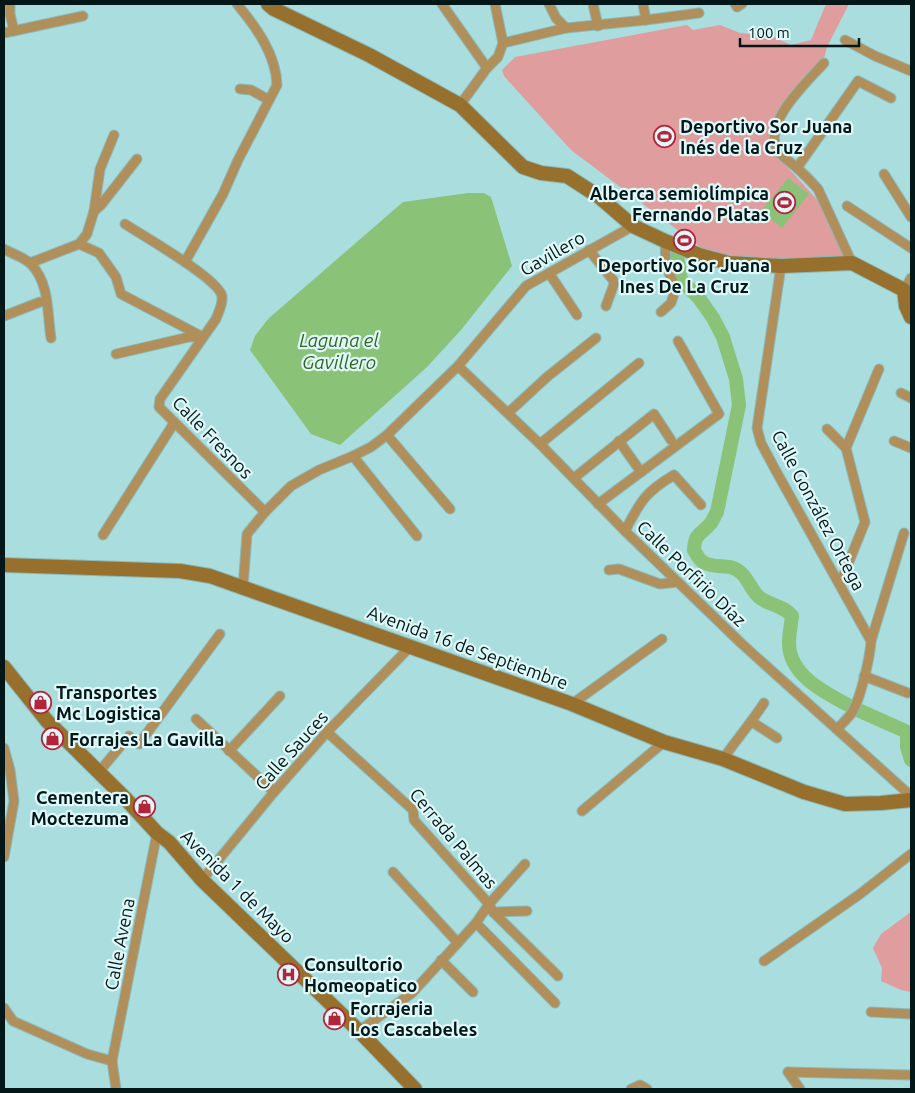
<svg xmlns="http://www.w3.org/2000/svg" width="915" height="1093" font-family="Ubuntu,sans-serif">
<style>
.green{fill:#e09d9e}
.water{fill:#8ac278}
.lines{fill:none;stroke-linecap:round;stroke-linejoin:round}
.river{stroke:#8ac278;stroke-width:14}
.street-casing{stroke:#8bb9ba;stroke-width:11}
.secondary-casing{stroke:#8bb9ba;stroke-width:16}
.street{stroke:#b08f5b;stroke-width:9}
.secondary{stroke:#96702c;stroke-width:14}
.labels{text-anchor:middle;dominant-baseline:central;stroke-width:4.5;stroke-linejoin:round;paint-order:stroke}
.poi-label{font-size:18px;font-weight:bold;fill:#031718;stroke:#dff8f9;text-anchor:start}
.street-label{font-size:18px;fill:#031718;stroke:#dff8f9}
.water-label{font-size:19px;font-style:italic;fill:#32661d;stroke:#dff8f9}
</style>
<rect width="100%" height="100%" fill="#a9ddde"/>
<g class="green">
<polygon points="826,4 849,4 827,47 823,62 771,124 770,148 822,205 849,261 778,263 707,255 699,246 571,150 504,76 502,70 515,57 687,25 693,30 720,25 740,33 769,35 791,45 811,40"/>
<polygon points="911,912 911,992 901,990 881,981 882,968 873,948 881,934"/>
</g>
<g class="water">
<polygon points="788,178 809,194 782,228 761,211"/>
<polygon points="468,193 484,193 491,197 512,266 461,330 427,367 340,445 311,434 250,350 255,336 268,319 403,202"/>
</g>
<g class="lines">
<g class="river">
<path d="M677 256 681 280 699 298 713 318 723 337 736 379 739 405 717 512C715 515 713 520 711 523 701 535 695 532 694 550 696 553 699 560 703 562 715 570 729 562 740 572 748 578 751 590 759 597 770 606 783 605 792 616 791 625 789 634 789 643 789 676 827 694 852 707"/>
<polyline points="858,710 905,731 907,734 907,747 911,760"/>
</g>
<defs>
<g id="street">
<polyline points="10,4 10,14 14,31"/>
<polyline points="442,4 487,68"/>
<polyline points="495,4 503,43"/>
<polyline points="549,4 556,18 566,28"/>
<polyline points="593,4 598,26"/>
<polyline points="643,4 646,20"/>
<polyline points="735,4 737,7 742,4"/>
<polyline points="4,33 83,16"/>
<polyline points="845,40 875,56 911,71"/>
<path d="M824 63C807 82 761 124 778 151 782 157 790 162 796 167 804 174 811 181 818 189L852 263"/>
<polyline points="240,89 251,90 269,100"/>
<polyline points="460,105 487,68 498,57 503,43 566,28 646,20 699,13"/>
<polyline points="797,168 858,81 891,98"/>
<polyline points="884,174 911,217"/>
<polyline points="847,206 911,248"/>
<polyline points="94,211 101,205 137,159"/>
<path d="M125 224C143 236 218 278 222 296 223 304 219 311 216 319L160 399 159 407 265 512"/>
<polyline points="79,244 99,253 116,277 121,294 203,337"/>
<path d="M4 249C12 254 24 257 31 264 50 284 47 313 51 338"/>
<polyline points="589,250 613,280 614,284 606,306"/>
<path d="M185 262 223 194 238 160 277 85C276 54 256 27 237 4"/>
<polyline points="30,263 79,244 87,234 94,211 100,169 114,135"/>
<path d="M781 266 757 428 761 443 776 471 871 641C870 658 860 701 851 714 847 719 842 724 837 729"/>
<polyline points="549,273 577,315"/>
<polyline points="904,290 911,278"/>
<polyline points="661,312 671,303 674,294 674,283 666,267 665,241"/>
<polyline points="4,316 40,302"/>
<polyline points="116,354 189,337 201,337"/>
<polyline points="458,366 540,444 625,531 742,644 911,796"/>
<polyline points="901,393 911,398"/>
<polyline points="508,413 547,377 596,338"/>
<polyline points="827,429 846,448"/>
<polyline points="387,435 450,509"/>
<polyline points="619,441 641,472"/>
<polyline points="894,441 911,448"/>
<polyline points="540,444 639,363"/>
<polyline points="353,456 417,536"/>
<polyline points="574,478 654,414 671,440"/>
<polyline points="598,504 719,414 678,341"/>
<path d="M625 531C640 502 645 492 674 475L701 505"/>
<polyline points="103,535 174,423"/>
<polyline points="609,570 619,569 660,584 678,582"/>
<polyline points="840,584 865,522 846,448 879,369"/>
<polyline points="243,587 247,534 265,512 291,486 319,470 353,456 371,447 387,435 458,366 526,286 633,226"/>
<polyline points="871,641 904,533"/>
<polyline points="864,676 908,693"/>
<polyline points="572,704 662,639"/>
<polyline points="196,719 274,792"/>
<polyline points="752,722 777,738"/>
<polyline points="327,732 413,810 414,820 489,904 493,912 527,911"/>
<polyline points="4,748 10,770 14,801 4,857"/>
<polyline points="229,751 280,696"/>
<path d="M723 759C736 740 751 723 764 703"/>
<polyline points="98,773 129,736 139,744 220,634"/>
<polyline points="582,811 664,742"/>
<polyline points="393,872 458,943"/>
<polyline points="202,880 274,792 327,732 410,647"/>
<polyline points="493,912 558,976"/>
<polyline points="476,923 555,1003"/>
<polyline points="441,960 473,992"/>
<polyline points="764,961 860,894 911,854"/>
<polyline points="4,1008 13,1021 87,1054 112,1061"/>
<polyline points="871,1012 911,1014"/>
<polyline points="359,1031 412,993 476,923 489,904 525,864"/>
<polyline points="788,1072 911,1075"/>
<polyline points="788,1072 800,1089"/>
<polyline points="116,1089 112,1061 157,833"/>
<polyline points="631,1089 640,1085 647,1089"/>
</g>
<g id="secondary">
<polyline points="268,4 274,9 369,55 460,105 523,167 541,173 567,176 598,196 633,226 665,241 699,255 729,263 781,266 852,263 904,290 906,306 911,317"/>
<polyline points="4,565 180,571 210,576 572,704 664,742 723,759 804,792 845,804 881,803 911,800"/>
<polyline points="4,667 47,721 125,798 157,833 169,842 202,880 359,1031 415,1089"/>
</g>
</defs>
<use href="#street" class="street-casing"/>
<use href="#secondary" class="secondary-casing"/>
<use href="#street" class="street"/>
<use href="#secondary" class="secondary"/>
</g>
<defs>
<symbol id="stadium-ring" viewBox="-11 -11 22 22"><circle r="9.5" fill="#dff8f9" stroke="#b5233b" stroke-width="1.5"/><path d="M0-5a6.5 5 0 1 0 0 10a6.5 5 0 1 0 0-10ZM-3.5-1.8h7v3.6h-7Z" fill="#b5233b"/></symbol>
<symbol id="shop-ring" viewBox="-11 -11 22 22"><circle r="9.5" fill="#dff8f9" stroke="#b5233b" stroke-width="1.5"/><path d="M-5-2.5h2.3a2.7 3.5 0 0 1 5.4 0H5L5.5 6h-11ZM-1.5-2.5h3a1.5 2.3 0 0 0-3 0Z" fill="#b5233b"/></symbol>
<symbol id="hospital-ring" viewBox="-11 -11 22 22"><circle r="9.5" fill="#dff8f9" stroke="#b5233b" stroke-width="1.5"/><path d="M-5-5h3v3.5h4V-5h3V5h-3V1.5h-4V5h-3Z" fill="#b5233b"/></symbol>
</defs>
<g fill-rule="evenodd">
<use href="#stadium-ring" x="652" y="124" width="25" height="25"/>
<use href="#stadium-ring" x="772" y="190" width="25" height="25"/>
<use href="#stadium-ring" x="672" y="228" width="25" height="25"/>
<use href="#shop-ring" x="28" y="690" width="25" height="25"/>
<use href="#shop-ring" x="40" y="726" width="25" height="25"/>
<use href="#shop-ring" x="132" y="794" width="25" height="25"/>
<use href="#hospital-ring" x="276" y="962" width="25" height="25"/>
<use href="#shop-ring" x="322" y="1006" width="25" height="25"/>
</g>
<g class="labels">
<g class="poi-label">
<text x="680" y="126">Deportivo Sor Juana<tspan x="680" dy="21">Inés de la Cruz</tspan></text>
<text x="769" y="193" text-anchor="end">Alberca semiolímpica<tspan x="769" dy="21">Fernando Platas</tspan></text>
<text x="684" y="265" text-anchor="middle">Deportivo Sor Juana<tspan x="684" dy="21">Ines De La Cruz</tspan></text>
<text x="56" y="692">Transportes<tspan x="56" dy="21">Mc Logistica</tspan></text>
<text x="69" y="739">Forrajes La Gavilla</text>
<text x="129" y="797" text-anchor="end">Cementera<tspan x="129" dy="21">Moctezuma</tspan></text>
<text x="304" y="964">Consultorio<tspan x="304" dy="21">Homeopatico</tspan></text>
<text x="350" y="1008">Forrajeria<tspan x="350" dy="21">Los Cascabeles</tspan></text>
</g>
<g class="street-label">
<text transform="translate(552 253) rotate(-30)">Gavillero</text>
<text transform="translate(213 437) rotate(46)">Calle Fresnos</text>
<text transform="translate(819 510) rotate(62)">Calle González Ortega</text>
<text transform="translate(692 573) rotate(44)">Calle Porfirio Díaz</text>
<text transform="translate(468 647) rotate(20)">Avenida 16 de Septiembre</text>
<text transform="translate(291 750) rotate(-48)">Calle Sauces</text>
<text transform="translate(454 838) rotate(50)">Cerrada Palmas</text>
<text transform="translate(238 886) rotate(45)">Avenida 1 de Mayo</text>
<text transform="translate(119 944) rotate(-79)">Calle Avena</text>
</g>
<g class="water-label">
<text x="339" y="340">Laguna el<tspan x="339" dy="22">Gavillero</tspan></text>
</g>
</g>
<rect width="915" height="1093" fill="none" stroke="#031718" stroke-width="10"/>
<path d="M740 38v8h119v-8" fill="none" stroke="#031718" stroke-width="2.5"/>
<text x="748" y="38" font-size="15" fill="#031718" stroke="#dff8f9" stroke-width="4" paint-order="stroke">100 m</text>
</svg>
